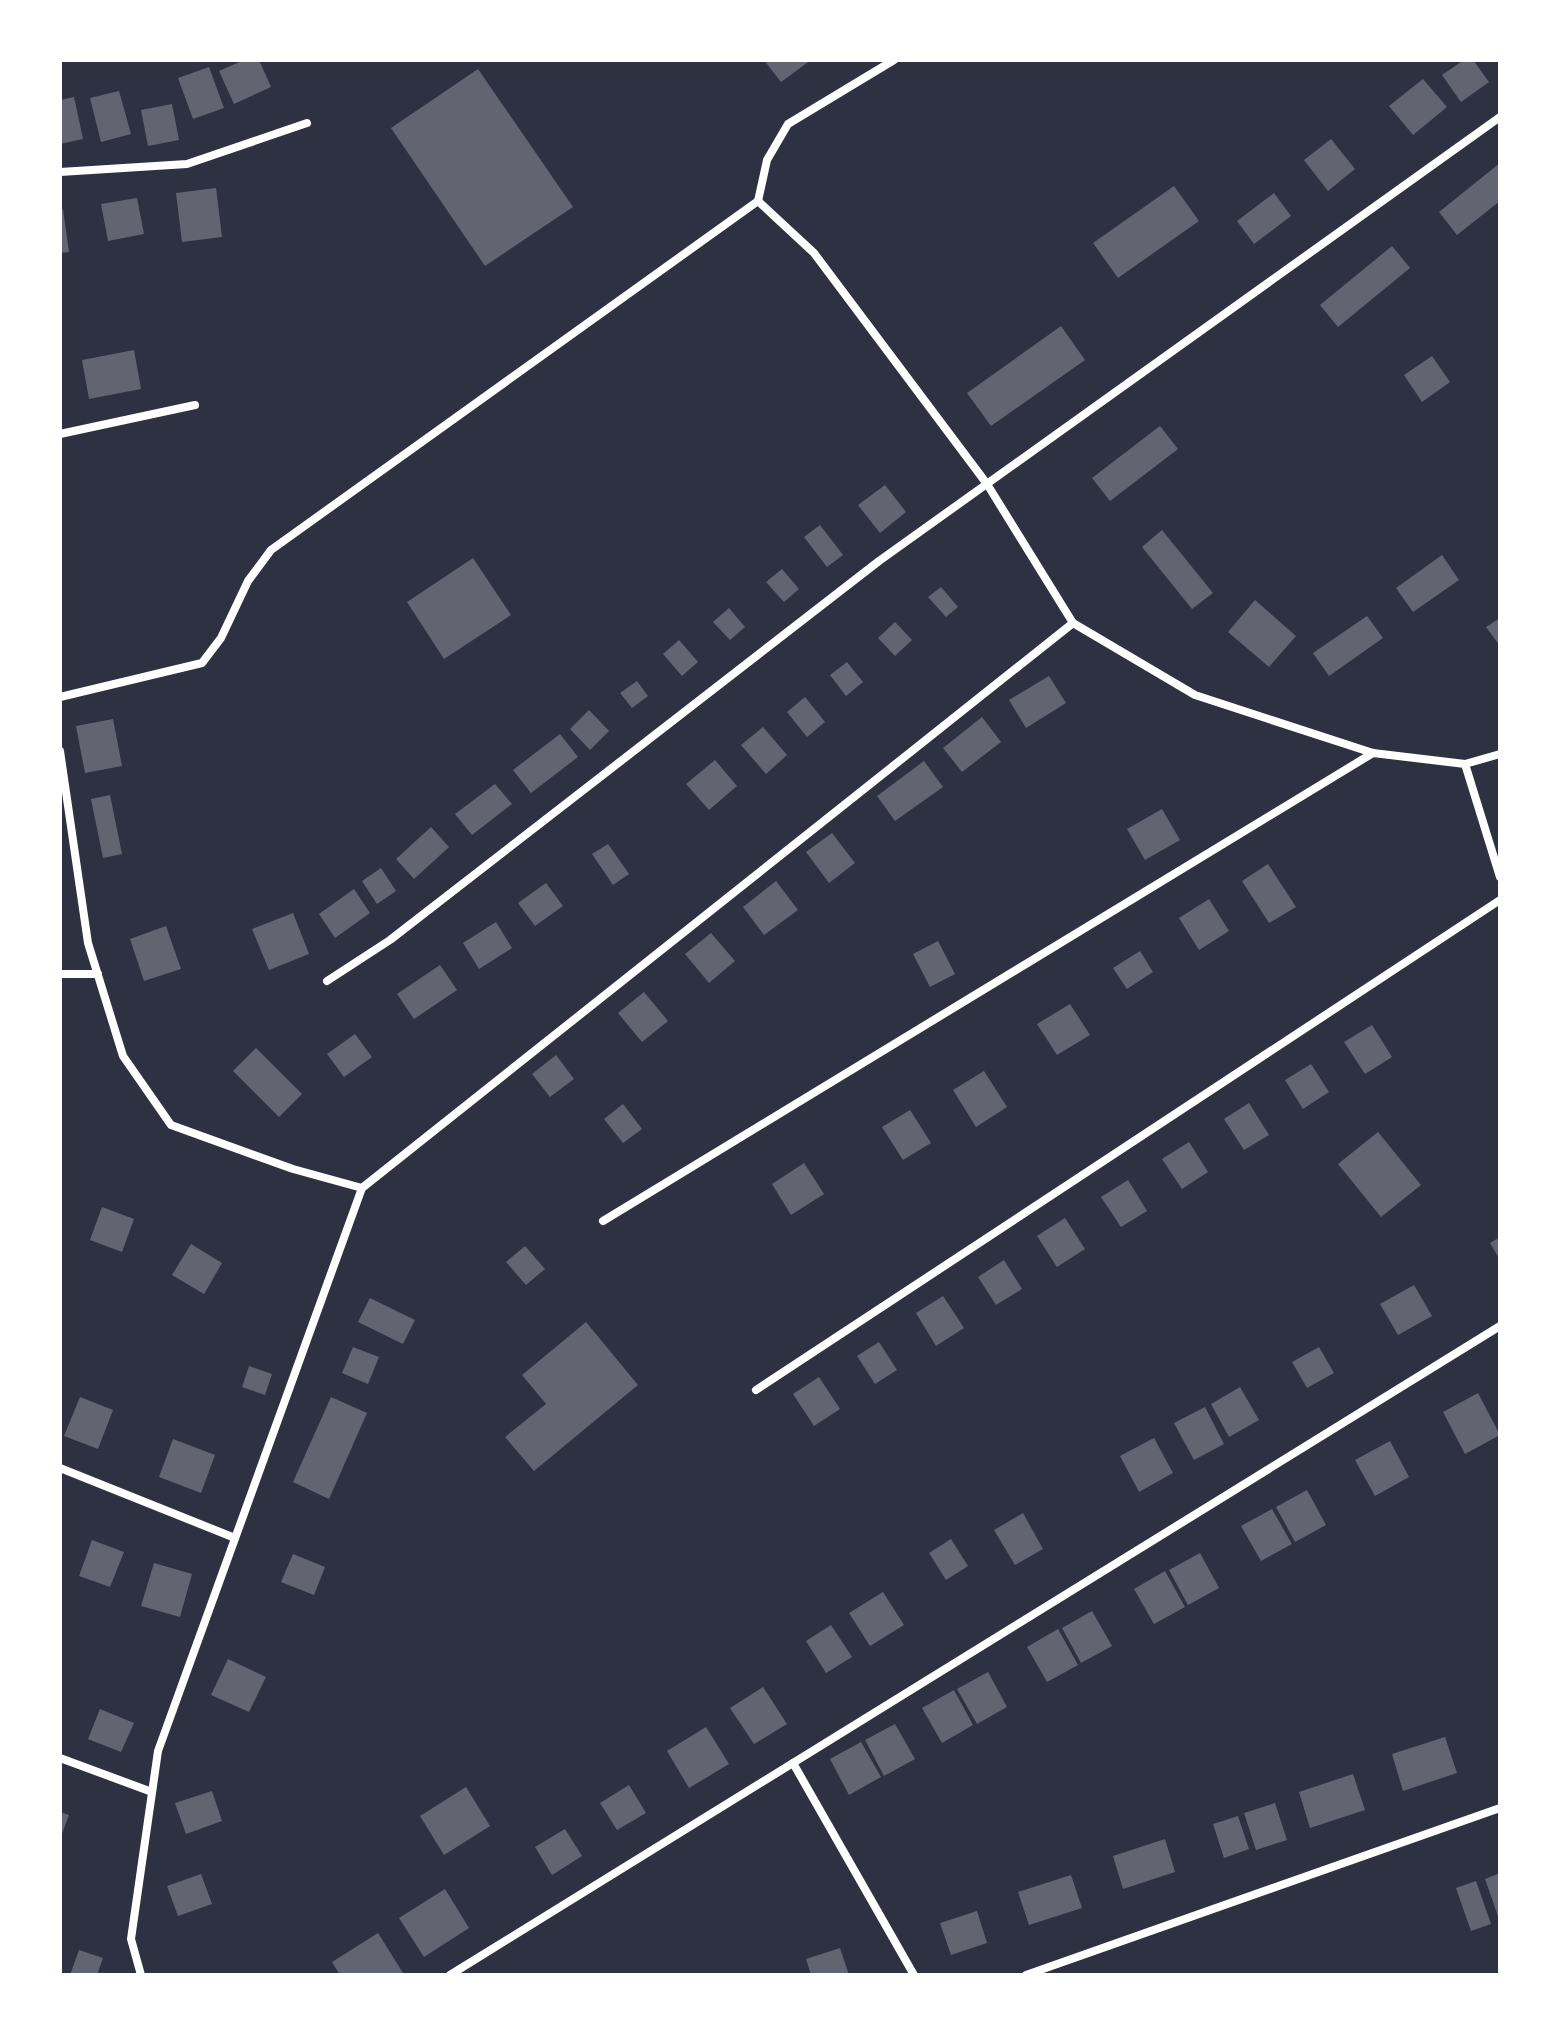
<svg xmlns="http://www.w3.org/2000/svg" width="1560" height="2035" font-family="Mulish,sans-serif">
<style>
.building{fill:#626471}
.lines{fill:none;stroke-linecap:round;stroke-linejoin:round}
.minor{stroke:#fff;stroke-width:8}
</style>
<rect width="100%" height="100%" fill="#2d3142"/>
<g class="building">
<polygon points="244,60 259,60 271,87 234,104 219,71"/>
<polygon points="764,60 811,60 781,82"/>
<polygon points="1464,60 1473,60 1489,82 1461,102 1442,75"/>
<polygon points="209,67 224,108 193,119 178,78"/>
<polygon points="478,69 573,207 485,266 391,128"/>
<polygon points="1423,79 1447,107 1413,135 1389,106"/>
<polygon points="119,91 131,134 101,142 90,98"/>
<polygon points="74,97 83,139 60,144 60,100"/>
<polygon points="172,104 179,140 148,146 141,110"/>
<polygon points="1331,139 1355,169 1328,191 1304,160"/>
<polygon points="1500,163 1500,201 1457,235 1439,212"/>
<polygon points="1174,186 1199,221 1118,278 1093,243"/>
<polygon points="216,188 222,237 182,242 176,193"/>
<polygon points="1274,193 1291,216 1254,244 1237,221"/>
<polygon points="137,198 144,234 108,241 101,204"/>
<polygon points="60,209 63,209 69,252 60,253"/>
<polygon points="1392,246 1410,268 1338,327 1320,305"/>
<polygon points="1061,326 1085,360 991,426 967,393"/>
<polygon points="134,350 141,389 89,399 82,360"/>
<polygon points="1432,356 1450,382 1422,402 1404,375"/>
<polygon points="1160,426 1178,449 1110,501 1092,478"/>
<polygon points="885,485 906,512 880,533 858,505"/>
<polygon points="820,525 843,555 827,567 804,537"/>
<polygon points="1162,530 1213,593 1192,609 1142,547"/>
<polygon points="1442,555 1459,580 1413,612 1396,588"/>
<polygon points="473,558 511,615 444,659 407,602"/>
<polygon points="782,569 799,589 784,602 766,582"/>
<polygon points="941,587 958,607 946,617 928,597"/>
<polygon points="1255,600 1296,636 1269,667 1228,632"/>
<polygon points="729,608 745,627 730,640 713,622"/>
<polygon points="1367,616 1383,638 1329,676 1313,653"/>
<polygon points="1500,618 1500,646 1486,627"/>
<polygon points="895,622 912,640 895,656 878,638"/>
<polygon points="679,640 698,662 682,676 663,654"/>
<polygon points="847,662 863,682 846,696 830,675"/>
<polygon points="1049,676 1066,703 1026,728 1009,700"/>
<polygon points="637,681 648,696 632,708 620,693"/>
<polygon points="805,697 825,722 807,737 787,712"/>
<polygon points="589,710 609,731 590,750 570,729"/>
<polygon points="982,717 1001,742 962,772 943,748"/>
<polygon points="113,719 122,766 85,773 76,726"/>
<polygon points="763,727 787,755 766,774 741,745"/>
<polygon points="560,734 578,757 531,793 513,770"/>
<polygon points="715,760 737,786 709,810 686,784"/>
<polygon points="924,761 943,787 895,821 877,796"/>
<polygon points="495,784 512,804 472,835 455,814"/>
<polygon points="110,795 122,854 103,858 91,799"/>
<polygon points="1162,809 1180,840 1145,860 1127,829"/>
<polygon points="431,827 449,847 414,879 396,859"/>
<polygon points="832,833 855,863 829,883 806,852"/>
<polygon points="608,844 629,874 613,885 592,854"/>
<polygon points="1268,864 1296,907 1269,923 1242,881"/>
<polygon points="381,868 396,891 377,904 362,881"/>
<polygon points="776,881 798,910 764,935 743,907"/>
<polygon points="546,883 563,906 535,926 518,903"/>
<polygon points="354,889 370,913 335,938 319,914"/>
<polygon points="1209,899 1229,931 1199,950 1179,918"/>
<polygon points="293,913 309,954 269,970 252,929"/>
<polygon points="496,922 512,948 479,969 463,943"/>
<polygon points="166,926 181,969 144,981 130,939"/>
<polygon points="711,933 735,961 709,983 685,954"/>
<polygon points="938,941 955,974 930,987 913,954"/>
<polygon points="1140,951 1153,972 1127,989 1113,968"/>
<polygon points="440,965 457,990 414,1019 397,994"/>
<polygon points="644,992 668,1021 642,1042 618,1013"/>
<polygon points="1070,1004 1090,1035 1057,1055 1037,1024"/>
<polygon points="1372,1025 1392,1057 1365,1074 1344,1042"/>
<polygon points="355,1034 372,1057 344,1077 327,1054"/>
<polygon points="256,1048 302,1094 279,1117 233,1071"/>
<polygon points="556,1055 574,1079 550,1097 532,1074"/>
<polygon points="1311,1064 1329,1092 1303,1109 1285,1080"/>
<polygon points="984,1071 1007,1107 976,1127 953,1090"/>
<polygon points="1249,1103 1269,1135 1244,1150 1224,1119"/>
<polygon points="623,1104 642,1129 623,1143 604,1119"/>
<polygon points="910,1110 931,1143 903,1160 882,1127"/>
<polygon points="1378,1132 1421,1185 1381,1217 1338,1164"/>
<polygon points="1189,1142 1208,1172 1182,1189 1162,1159"/>
<polygon points="804,1163 824,1194 791,1215 772,1184"/>
<polygon points="1128,1180 1147,1211 1121,1227 1101,1197"/>
<polygon points="102,1207 134,1219 122,1252 90,1240"/>
<polygon points="1065,1218 1085,1249 1057,1267 1037,1236"/>
<polygon points="1500,1237 1500,1260 1490,1243"/>
<polygon points="191,1244 222,1263 204,1294 172,1275"/>
<polygon points="525,1246 545,1269 526,1285 506,1262"/>
<polygon points="1004,1260 1022,1289 996,1305 978,1277"/>
<polygon points="1414,1285 1432,1316 1398,1335 1380,1304"/>
<polygon points="943,1296 964,1328 936,1346 916,1313"/>
<polygon points="370,1298 415,1320 403,1344 358,1322"/>
<polygon points="586,1322 638,1385 534,1471 505,1437 546,1404 522,1375"/>
<polygon points="879,1342 897,1370 875,1384 857,1356"/>
<polygon points="353,1347 379,1357 368,1384 342,1373"/>
<polygon points="1319,1347 1334,1373 1307,1388 1292,1362"/>
<polygon points="249,1366 272,1374 265,1395 242,1387"/>
<polygon points="819,1377 840,1409 814,1426 793,1394"/>
<polygon points="1240,1387 1259,1420 1229,1437 1211,1404"/>
<polygon points="1478,1393 1500,1435 1465,1454 1443,1412"/>
<polygon points="80,1397 113,1410 98,1449 64,1436"/>
<polygon points="331,1397 367,1413 329,1499 293,1482"/>
<polygon points="1205,1407 1224,1444 1194,1460 1174,1423"/>
<polygon points="1154,1438 1173,1473 1139,1492 1120,1456"/>
<polygon points="173,1439 215,1455 201,1493 159,1477"/>
<polygon points="1390,1441 1409,1477 1375,1496 1355,1460"/>
<polygon points="1307,1490 1326,1525 1295,1542 1276,1507"/>
<polygon points="1272,1509 1292,1544 1261,1561 1241,1526"/>
<polygon points="1023,1513 1043,1549 1015,1565 994,1530"/>
<polygon points="951,1539 968,1566 946,1580 929,1553"/>
<polygon points="92,1540 124,1552 110,1587 79,1576"/>
<polygon points="1200,1553 1219,1588 1188,1605 1169,1570"/>
<polygon points="293,1554 325,1567 314,1595 281,1582"/>
<polygon points="154,1563 192,1574 180,1617 141,1606"/>
<polygon points="1165,1571 1185,1607 1154,1624 1134,1589"/>
<polygon points="883,1592 904,1625 870,1646 849,1613"/>
<polygon points="1092,1611 1112,1646 1081,1663 1062,1628"/>
<polygon points="831,1625 852,1657 826,1673 806,1641"/>
<polygon points="1058,1629 1078,1665 1047,1682 1027,1647"/>
<polygon points="228,1659 266,1677 249,1712 211,1695"/>
<polygon points="988,1672 1007,1707 977,1724 957,1689"/>
<polygon points="763,1687 787,1724 754,1744 730,1708"/>
<polygon points="954,1690 973,1725 942,1743 922,1708"/>
<polygon points="100,1709 134,1723 121,1752 88,1739"/>
<polygon points="895,1724 915,1759 884,1776 865,1740"/>
<polygon points="706,1727 729,1764 689,1788 667,1751"/>
<polygon points="1445,1737 1457,1773 1403,1791 1392,1754"/>
<polygon points="861,1742 881,1777 849,1795 830,1759"/>
<polygon points="1353,1774 1365,1810 1310,1828 1299,1792"/>
<polygon points="629,1785 646,1813 617,1830 600,1803"/>
<polygon points="466,1787 490,1826 444,1855 420,1816"/>
<polygon points="212,1791 222,1821 186,1834 175,1803"/>
<polygon points="1275,1803 1287,1840 1256,1850 1244,1813"/>
<polygon points="60,1812 69,1815 60,1839"/>
<polygon points="1238,1816 1249,1849 1224,1858 1213,1824"/>
<polygon points="565,1829 582,1856 552,1875 535,1847"/>
<polygon points="1165,1839 1175,1872 1123,1889 1113,1856"/>
<polygon points="1500,1873 1500,1922 1485,1879"/>
<polygon points="201,1874 212,1904 178,1916 167,1886"/>
<polygon points="1071,1875 1082,1908 1029,1925 1018,1892"/>
<polygon points="1476,1881 1491,1924 1471,1931 1456,1888"/>
<polygon points="445,1889 469,1928 424,1957 399,1918"/>
<polygon points="977,1911 987,1943 951,1955 940,1923"/>
<polygon points="378,1933 403,1973 340,1975 332,1962"/>
<polygon points="840,1948 849,1975 811,1975 806,1959"/>
<polygon points="79,1950 103,1958 97,1975 70,1975"/>
</g>
<g class="lines">
<g class="minor">
<polyline points="60,172 187,164 307,123"/>
<polyline points="758,201 767,160 788,124 894,60"/>
<polyline points="60,434 195,405"/>
<polyline points="60,697 202,663 221,638 248,581 271,550 758,201 814,253 987,484 1073,623"/>
<polyline points="60,751 88,943 123,1056 171,1125 293,1169 362,1188"/>
<polyline points="1465,764 1500,877"/>
<polyline points="60,974 98,974"/>
<polyline points="327,981 390,940 879,561 1500,117"/>
<polyline points="362,1188 1073,623 1195,695 1373,753 1465,764 1500,754"/>
<polyline points="603,1221 1373,753"/>
<polyline points="756,1390 1500,900"/>
<polyline points="60,1468 235,1538"/>
<polyline points="60,1758 152,1792"/>
<polyline points="793,1763 914,1975"/>
<polyline points="141,1975 131,1939 158,1751 362,1188"/>
<polyline points="450,1975 1500,1326"/>
<polyline points="1026,1975 1500,1808"/>
</g>
</g>
<rect width="1560" height="2035" fill="none" stroke="#ffffff" stroke-width="124"/>
</svg>
